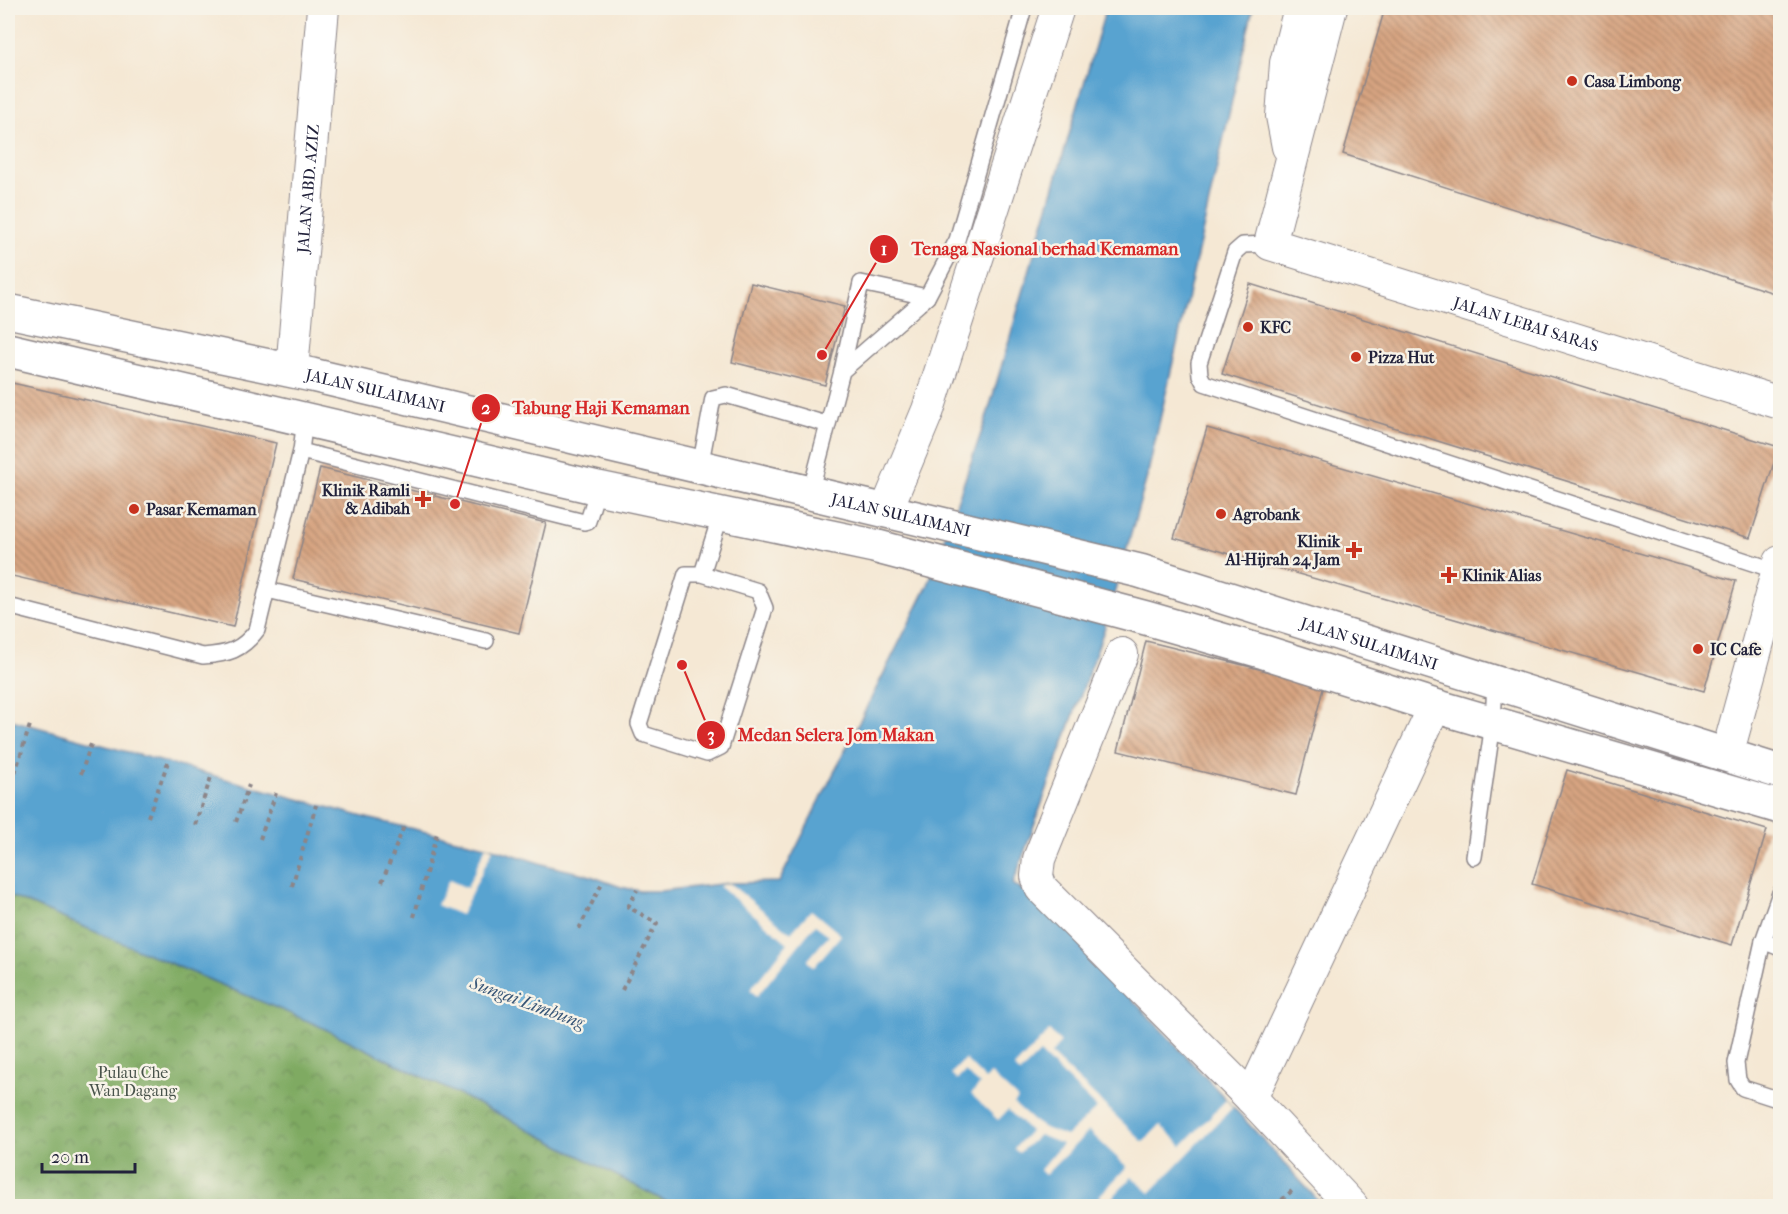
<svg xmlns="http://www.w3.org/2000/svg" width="1788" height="1214" font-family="'IM FELL French Canon',serif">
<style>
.forest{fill:url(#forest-crowns);stroke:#50664e;stroke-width:1.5}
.water{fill:#58a3d0;stroke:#3d6286;stroke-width:1.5}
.pier{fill:#f5e8d4}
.building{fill:url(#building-back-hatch)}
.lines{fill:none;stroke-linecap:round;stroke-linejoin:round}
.service-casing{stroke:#8c8588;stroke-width:18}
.minor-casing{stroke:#8c8588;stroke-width:34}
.secondary-casing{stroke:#8c8588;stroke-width:36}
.path{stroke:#8c8588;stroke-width:4;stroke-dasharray:4.5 4.5;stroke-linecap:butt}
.service{stroke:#fff;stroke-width:15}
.minor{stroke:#fff;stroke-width:32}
.secondary{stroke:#fff;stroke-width:33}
.poi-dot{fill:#c8321e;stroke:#f7f3e8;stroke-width:2}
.labels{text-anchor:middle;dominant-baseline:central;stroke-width:5;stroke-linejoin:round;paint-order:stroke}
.poi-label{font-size:16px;font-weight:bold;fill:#22223b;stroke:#f7f3e8;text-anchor:start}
.street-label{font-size:16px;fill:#22223b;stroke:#f7f3e8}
.park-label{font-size:16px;fill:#48534b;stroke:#f7f3e8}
.water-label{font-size:18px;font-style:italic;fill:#385677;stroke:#f7f3e8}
.leader{fill:none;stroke:#d62828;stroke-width:2}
.callout-dot{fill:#d62828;stroke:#f7f3e8;stroke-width:2}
.mark-label{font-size:18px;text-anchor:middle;font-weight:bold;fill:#fff}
.callout-label{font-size:18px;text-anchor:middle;font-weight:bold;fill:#d62828;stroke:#f7f3e8;stroke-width:5;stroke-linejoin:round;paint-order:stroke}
</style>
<defs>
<pattern id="forest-crowns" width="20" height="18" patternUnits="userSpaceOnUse" patternTransform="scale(1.5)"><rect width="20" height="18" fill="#7faa62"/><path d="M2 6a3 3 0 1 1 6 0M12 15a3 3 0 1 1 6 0" fill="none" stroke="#688a52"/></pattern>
<pattern id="building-back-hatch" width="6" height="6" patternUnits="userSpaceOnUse" patternTransform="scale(1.5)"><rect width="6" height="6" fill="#d7a481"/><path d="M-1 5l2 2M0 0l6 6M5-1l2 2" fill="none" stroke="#ae856b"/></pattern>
</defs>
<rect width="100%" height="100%" fill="#f7f3e8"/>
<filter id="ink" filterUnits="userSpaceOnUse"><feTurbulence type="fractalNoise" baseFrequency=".0167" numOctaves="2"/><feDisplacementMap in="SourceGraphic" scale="12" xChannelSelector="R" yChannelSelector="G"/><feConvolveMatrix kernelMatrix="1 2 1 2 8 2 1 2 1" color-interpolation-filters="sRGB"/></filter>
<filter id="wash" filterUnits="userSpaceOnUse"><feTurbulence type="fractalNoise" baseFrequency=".008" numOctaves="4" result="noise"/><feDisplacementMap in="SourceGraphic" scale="24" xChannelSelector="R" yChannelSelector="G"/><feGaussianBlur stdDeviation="1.35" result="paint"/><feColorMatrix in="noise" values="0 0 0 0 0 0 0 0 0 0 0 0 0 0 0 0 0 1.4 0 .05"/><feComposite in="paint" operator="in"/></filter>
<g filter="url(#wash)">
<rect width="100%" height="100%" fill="#f5e8d4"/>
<polygon class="forest" points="8,895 315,1024 515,1122 661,1199 679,1206 8,1206"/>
<path class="water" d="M1106 8H1253L1147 477 1104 630 1013 884C1059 913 1094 958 1131 998 1196 1066 1260 1136 1323 1206H679L661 1199 515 1122 315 1024 8 895V719L367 818 486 846 549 866 585 874 621 887 640 891H660L729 883 779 882 928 585 986 419Z"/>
<g class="pier">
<polygon points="486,846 493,849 461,915 437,905 449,880 467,888"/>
<polygon points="729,883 791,933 811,910 841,935 814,967 807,961 829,935 815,925 757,996 750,990 788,943 719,886"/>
<polygon points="1049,1031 1061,1042 1051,1054 1143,1142 1160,1125 1182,1146 1226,1100 1233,1107 1150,1193 1132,1177 1107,1203 1099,1196 1127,1167 1089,1131 1045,1175 1040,1170 1062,1144 1039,1135 1019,1153 1014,1149 1030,1131 1008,1110 998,1120 971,1094 980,1085 965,1072 957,1080 951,1074 965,1059 985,1079 991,1074 1018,1099 1014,1104 1033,1121 1042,1127 1066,1136 1097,1108 1040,1053 1020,1073 1014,1068"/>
</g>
<g id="blocks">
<g class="building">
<polygon points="1385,8 1780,8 1780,295 1343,154"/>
<polygon points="751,283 845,306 825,385 732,362"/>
<polygon points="1250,284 1779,447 1750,538 1222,374"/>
<polygon points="8,382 276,443 233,627 8,575"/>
<polygon points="1207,428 1736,581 1704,691 1174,538"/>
<polygon points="320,468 546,523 519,633 293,579"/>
<polygon points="1146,641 1324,685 1296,795 1118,751"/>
<polygon points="1567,770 1767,830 1732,945 1532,884"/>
</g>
</g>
</g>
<g filter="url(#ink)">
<use href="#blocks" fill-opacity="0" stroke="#8c8588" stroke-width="1.5"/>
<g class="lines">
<defs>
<g id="service">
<polyline points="1270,244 1243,245 1235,252 1199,363 1200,375 1204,383 1780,572"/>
<polyline points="842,371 861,283 927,297"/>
<polyline points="301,451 584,522 588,521 598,488"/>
<polyline points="700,467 713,398 726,395 826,424"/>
<polyline points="810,493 842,371 927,297 957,240 1024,8"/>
<polyline points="702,574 686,574 639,724 643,734 707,754 721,747 765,608 758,591 702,574 721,514"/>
<polyline points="267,590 486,641"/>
<path d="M8 606 203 656C228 654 241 651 257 630L301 451 305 419"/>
<polyline points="1474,857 1493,723 1495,682"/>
<polyline points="1763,941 1780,893"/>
<polyline points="1780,948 1763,941 1736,1063 1738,1080 1743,1088 1780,1100"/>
</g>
<g id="minor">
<path id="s1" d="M1331 8 1270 244 1780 403"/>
<polyline points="1288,147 1282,116 1286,63 1300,8"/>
<path id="s2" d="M292 370 323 8"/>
<polyline points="886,511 928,410 1058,8"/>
<polyline points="1122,654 1039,859 1037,876 1041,888 1251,1098 1352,1206"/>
<polyline points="1727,755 1780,562"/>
<polyline points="1251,1098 1435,706"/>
</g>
<g id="secondary">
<path id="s3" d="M8 311 312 375 1140 571 1780 772"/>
<polyline points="8,350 598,488 874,546 1146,618 1264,652 1435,706 1780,807"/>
</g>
</defs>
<use href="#service" class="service-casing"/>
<use href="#minor" class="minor-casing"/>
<use href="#secondary" class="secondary-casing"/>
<g class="path">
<polyline points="15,773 30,725"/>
<polyline points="81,774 92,741"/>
<polyline points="148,817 168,762"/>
<polyline points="236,822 249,785"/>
<polyline points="195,825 212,774"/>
<polyline points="260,839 276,793"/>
<polyline points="382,882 404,826"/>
<polyline points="292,886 316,805"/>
<polyline points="414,917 437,833"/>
<polyline points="579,929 603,881"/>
<polyline points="622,990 657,923 628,907 637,890"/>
<polyline points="1275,1206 1294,1189"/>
</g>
<use href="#service" class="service"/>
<use href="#minor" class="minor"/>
<use href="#secondary" class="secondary"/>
</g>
</g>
<g class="poi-dot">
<circle cx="1572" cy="81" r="6"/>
<circle cx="1248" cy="327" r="6"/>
<circle cx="1356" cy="357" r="6"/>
<path d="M420 490h6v6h6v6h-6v6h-6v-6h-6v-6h6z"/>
<circle cx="134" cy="509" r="6"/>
<circle cx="1221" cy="514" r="6"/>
<path d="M1351 541h6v6h6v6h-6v6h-6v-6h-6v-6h6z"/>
<path d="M1446 566h6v6h6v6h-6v6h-6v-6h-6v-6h6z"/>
<circle cx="1698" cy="649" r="6"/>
</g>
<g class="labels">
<g class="poi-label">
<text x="1584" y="81">Casa Limbong</text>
<text x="1260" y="327">KFC</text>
<text x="1368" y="357">Pizza Hut</text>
<text x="410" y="490" text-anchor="end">Klinik Ramli<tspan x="410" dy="18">&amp; Adibah</tspan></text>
<text x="146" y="509">Pasar Kemaman</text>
<text x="1233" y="514">Agrobank</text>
<text x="1340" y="541" text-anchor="end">Klinik<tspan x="1340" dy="18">Al-Hijrah 24 Jam</tspan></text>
<text x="1462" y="575">Klinik Alias</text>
<text x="1710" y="649">IC Cafe</text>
</g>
<g class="street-label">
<text stroke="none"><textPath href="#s2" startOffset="182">JALAN ABD. AZIZ</textPath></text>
<text stroke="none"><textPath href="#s1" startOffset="512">JALAN LEBAI SARAS</textPath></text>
<text stroke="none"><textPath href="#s3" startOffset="376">JALAN SULAIMANI</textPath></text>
<text stroke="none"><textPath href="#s3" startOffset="916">JALAN SULAIMANI</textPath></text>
<text stroke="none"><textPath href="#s3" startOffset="1402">JALAN SULAIMANI</textPath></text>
</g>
<g class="park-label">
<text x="133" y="1072">Pulau Che<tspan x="133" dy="18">Wan Dagang</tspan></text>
</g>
<g class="water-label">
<text transform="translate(527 1003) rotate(20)">Sungai Limbung</text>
</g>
</g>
<path class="leader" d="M822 355L884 249M455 504L486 408M682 665L711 735"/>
<g class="callout-dot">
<circle cx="822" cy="355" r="6"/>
<circle cx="455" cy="504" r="6"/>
<circle cx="682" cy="665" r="6"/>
<circle cx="884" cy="249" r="15"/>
<circle cx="486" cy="408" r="15"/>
<circle cx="711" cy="735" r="15"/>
</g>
<g class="mark-label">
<text x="884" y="255">1</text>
<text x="486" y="414">2</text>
<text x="711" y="741">3</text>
</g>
<g class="callout-label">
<text x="1045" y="255">Tenaga Nasional berhad Kemaman</text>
<text x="601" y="414">Tabung Haji Kemaman</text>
<text x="836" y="741">Medan Selera Jom Makan</text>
</g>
<rect width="1788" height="1214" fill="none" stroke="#f7f3e8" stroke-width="30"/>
<path d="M42 1163v9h93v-9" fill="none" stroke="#22223b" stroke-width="3"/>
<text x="51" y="1163" font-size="18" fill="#22223b" stroke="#f7f3e8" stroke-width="4.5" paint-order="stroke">20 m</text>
</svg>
